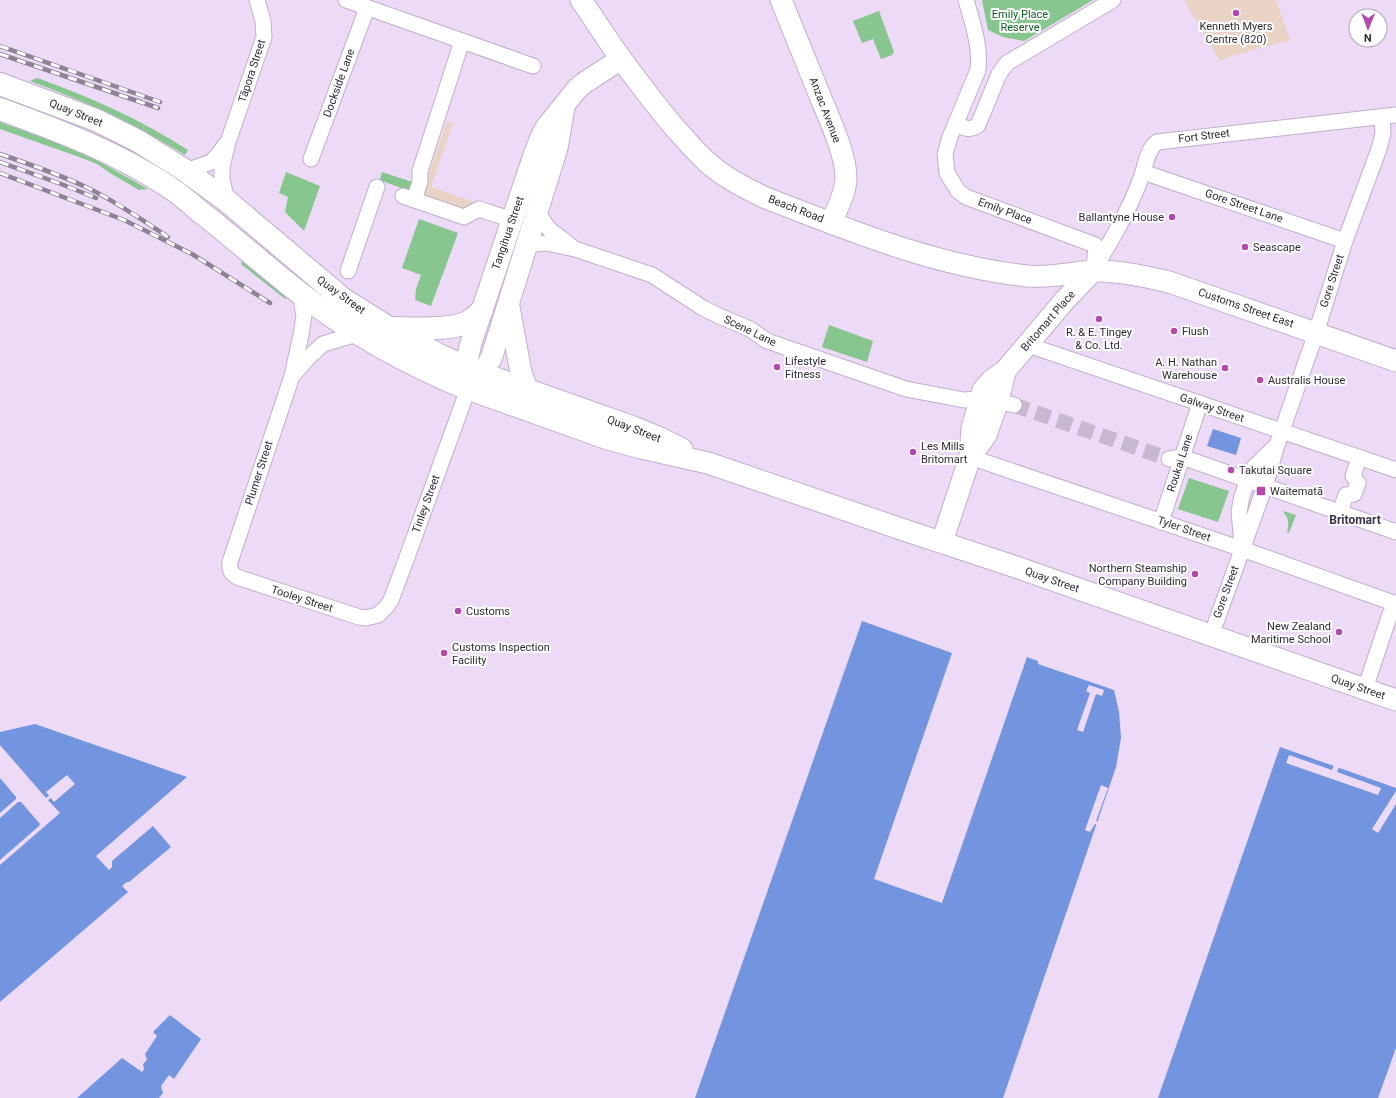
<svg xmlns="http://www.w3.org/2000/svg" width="1396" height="1098" font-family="Roboto,sans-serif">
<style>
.education{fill:#e8d3c5}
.green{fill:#87c68e}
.water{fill:#7395df}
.pier{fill:#ecdaf6}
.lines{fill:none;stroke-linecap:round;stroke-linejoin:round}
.street-tunnel{stroke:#c7b7cf;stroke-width:15;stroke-dasharray:15 8;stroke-linecap:butt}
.street-casing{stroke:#c0afcb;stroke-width:17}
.secondary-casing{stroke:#c0afcb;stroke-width:23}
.primary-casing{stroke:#c0afcb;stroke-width:24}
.street{stroke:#fff;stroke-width:15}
.secondary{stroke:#fff;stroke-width:21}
.primary{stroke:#fff;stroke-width:22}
.rail-casing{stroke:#8e8295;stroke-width:4.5}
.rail{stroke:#fff;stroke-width:3;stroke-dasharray:9;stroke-linecap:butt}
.poi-dot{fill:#b349ac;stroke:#fff;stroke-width:1.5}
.labels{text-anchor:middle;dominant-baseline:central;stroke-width:4;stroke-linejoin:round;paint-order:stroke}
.park-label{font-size:11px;fill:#0d5c22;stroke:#fff}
.poi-label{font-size:11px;fill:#312a35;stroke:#fff;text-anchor:start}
.street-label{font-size:11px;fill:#312a35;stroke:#fff}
.neighbourhood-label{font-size:12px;font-weight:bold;fill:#403248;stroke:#fff}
</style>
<rect width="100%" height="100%" fill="#ecdaf6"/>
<g class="education">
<polygon points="1184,0 1276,0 1290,40 1231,56 1220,61"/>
<polygon points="447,121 453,123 431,187 474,202 462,209 421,196"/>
</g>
<g class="green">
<polygon points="982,0 1093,0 1024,41 1003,37 988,30"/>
<polygon points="879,11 894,52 892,55 881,59 873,39 862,43 853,21"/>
<path d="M37 78C91 97 139 119 188 150L185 155C135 124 85 101 30 81Z"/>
<polygon points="0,122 66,146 91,157 148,189 139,190 110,173 97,164 82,158 0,129"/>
<polygon points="286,172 320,186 304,231 285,212 288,197 279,193"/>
<polygon points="382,172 415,183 411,194 406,190 380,180"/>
<polygon points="419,219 458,233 431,306 415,300 416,289 421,275 402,268"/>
<polygon points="242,261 246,262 281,292 286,298 285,299 241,264"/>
<polygon points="829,325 873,341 867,362 822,347"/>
<polygon points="1189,478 1229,491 1218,522 1178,509"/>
<path d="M1284 511 1296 515 1289 533 1287 532C1289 525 1289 518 1284 513Z"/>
</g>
<g class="water">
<polygon points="1213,429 1241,438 1236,455 1207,446"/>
<polygon points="862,621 952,653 874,879 942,903 1027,657 1038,661 1038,664 1114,690 1119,712 1121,738 1116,767 1003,1098 695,1098"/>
<polygon points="35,724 187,777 96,856 109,870 112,867 112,861 153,826 171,847 129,882 127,882 122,886 128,892 0,1002 0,732"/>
<polygon points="1280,747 1396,788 1396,1048 1378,1098 1158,1098"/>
<polygon points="170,1015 201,1039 174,1079 169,1075 161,1086 163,1093 159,1098 77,1098 122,1058 142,1072 144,1069 143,1064 147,1060 145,1054 157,1036 153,1032"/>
</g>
<g class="pier">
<polygon points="1089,685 1104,690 1102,696 1096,694 1083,732 1077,730 1090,693 1086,691"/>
<polygon points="0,745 46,798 49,796 46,792 67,775 75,784 54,802 51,798 48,800 60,813 0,865 0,860 39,826 40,824 21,802 18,802 0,818 0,813 16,799 16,797 0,778"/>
<polygon points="1289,755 1332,770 1334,765 1339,767 1337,772 1381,788 1378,795 1286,763"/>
<polygon points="1101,785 1108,788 1096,821 1099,822 1098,825 1095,824 1090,832 1085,830"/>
<polygon points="1396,791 1396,804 1378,833 1372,829"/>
</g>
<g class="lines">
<polyline class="street-tunnel" points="1014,405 1169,459"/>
<defs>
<g id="street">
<polyline points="346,0 533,66"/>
<path d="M966 0C972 22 981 46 978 70L950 137 945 154 947 173 958 191 966 197 1095 245 1096 249 1094 266"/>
<path d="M956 124C964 128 970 131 978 125L999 74 1007 63 1113 0"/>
<polyline points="311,159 367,8"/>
<polyline points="186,171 211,162 216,157 226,144"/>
<polyline points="1143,172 1345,241"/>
<polyline points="403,196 464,217 479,209 513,220"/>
<polyline points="414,200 420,182 420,171 462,41"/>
<polyline points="227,201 222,179 222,167 228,142 264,37 263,21 257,0"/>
<polyline points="537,212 549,229 571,246"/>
<polyline points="525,250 534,244 546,243 575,249 652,275 703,308 719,316 750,329 767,341 773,343 906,389 964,400 980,399"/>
<polyline points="348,271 377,187"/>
<path d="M1093 271C1112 239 1131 208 1143 172 1146 162 1148 149 1157 142L1396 115"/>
<path d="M300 294 304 315 301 335 292 376 230 562C229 570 231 573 237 577L359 617 366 618 378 615 387 606 391 600 406 560 468 389"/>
<polyline points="1028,345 1396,470"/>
<polyline points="294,374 309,357 323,344 357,334"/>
<polyline points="998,401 1014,405"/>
<polyline points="970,457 1242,549 1396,604"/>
<polyline points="1169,459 1182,457 1396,532"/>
<polyline points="1340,512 1346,495 1354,494 1358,483 1353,476 1359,458"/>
<polyline points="1161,522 1200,403"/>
<polyline points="1242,544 1239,512 1242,496 1252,469 1276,446"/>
<polyline points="1211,636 1265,486 1277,445 1316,333 1345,241 1379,149 1383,133 1382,117"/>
<polyline points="1365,689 1390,614 1396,603"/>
</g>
<g id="secondary">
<path d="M581 0C595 20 608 41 622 60 639 83 656 106 675 128 685 139 695 151 706 161 723 177 745 188 766 198 851 231 936 266 1027 276 1048 278 1070 273 1091 271 1115 270 1145 276 1169 282L1396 361"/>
<path d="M781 0C794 32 807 64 820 96 829 118 847 156 846 180 845 194 837 209 831 223"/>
<polyline points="509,307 521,373 527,389"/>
<polyline points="470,369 633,427 660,438 682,449"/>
<polyline points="468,385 466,367 470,346 534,155 542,135 548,125 577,89 584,83 621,59"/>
<polyline points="468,389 608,439 641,448 708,463 904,530 1013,566 1396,700"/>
<polyline points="468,389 483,374 492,356 557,148 564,107"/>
<polyline points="970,457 972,428 983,390 992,380 1005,371 1065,300 1093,271"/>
<polyline points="942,542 970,457 986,435 998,401 1005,371"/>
</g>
<g id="primary">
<polyline points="0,84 96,120 138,141 186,171 227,201 343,299 389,328 439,355 466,367"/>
<path d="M0 109C60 131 119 153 172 189 181 195 190 203 198 210 233 237 266 267 301 294 354 335 407 364 468 389"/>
<path d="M390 328C411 328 449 331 468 322 473 319 478 315 482 310"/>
</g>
</defs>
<use href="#street" class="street-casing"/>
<use href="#secondary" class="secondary-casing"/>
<use href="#primary" class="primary-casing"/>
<use href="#street" class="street"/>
<use href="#secondary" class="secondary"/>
<use href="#primary" class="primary"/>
<defs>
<g id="rail">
<polyline points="0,46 160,102"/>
<polyline points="0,54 158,108"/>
<path d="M0 154C29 164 58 174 86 187 115 201 141 219 168 237"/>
<polyline points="0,162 61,184 96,198"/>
<polyline points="0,173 124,220 192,254 270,303"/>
</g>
</defs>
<use href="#rail" class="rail-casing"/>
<use href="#rail" class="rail"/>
</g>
<g class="poi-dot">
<circle cx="1236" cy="13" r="4"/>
<circle cx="1172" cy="217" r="4"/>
<circle cx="1245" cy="247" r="4"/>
<circle cx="1099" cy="319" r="4"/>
<circle cx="1174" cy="331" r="4"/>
<circle cx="777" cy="367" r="4"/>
<circle cx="1225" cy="368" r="4"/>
<circle cx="1260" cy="380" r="4"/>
<circle cx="913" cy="452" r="4"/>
<circle cx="1231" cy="470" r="4"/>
<rect x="1256" y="486" width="10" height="10" rx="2"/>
<circle cx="1195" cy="574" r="4"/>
<circle cx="458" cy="611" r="4"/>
<circle cx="1339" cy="632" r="4"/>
<circle cx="444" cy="653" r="4"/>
</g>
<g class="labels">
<g class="park-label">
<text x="1020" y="14">Emily Place<tspan x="1020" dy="13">Reserve</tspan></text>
</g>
<g class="poi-label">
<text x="1236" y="26" text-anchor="middle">Kenneth Myers<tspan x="1236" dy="13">Centre (820)</tspan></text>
<text x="1164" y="217" text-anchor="end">Ballantyne House</text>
<text x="1253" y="247">Seascape</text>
<text x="1182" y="331">Flush</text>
<text x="1099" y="332" text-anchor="middle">R. &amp; E. Tingey<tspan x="1099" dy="13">&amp; Co. Ltd.</tspan></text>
<text x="785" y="361">Lifestyle<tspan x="785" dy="13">Fitness</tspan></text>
<text x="1217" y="362" text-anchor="end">A. H. Nathan<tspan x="1217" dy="13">Warehouse</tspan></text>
<text x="1268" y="380">Australis House</text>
<text x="921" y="446">Les Mills<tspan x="921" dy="13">Britomart</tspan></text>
<text x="1239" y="470">Takutai Square</text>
<text x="1270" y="491">Waitematā</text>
<text x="1187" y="568" text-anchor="end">Northern Steamship<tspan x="1187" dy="13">Company Building</tspan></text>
<text x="466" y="611">Customs</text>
<text x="1331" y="626" text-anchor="end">New Zealand<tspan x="1331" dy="13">Maritime School</tspan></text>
<text x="452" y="647">Customs Inspection<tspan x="452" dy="13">Facility</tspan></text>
</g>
<g class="street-label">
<text transform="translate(252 71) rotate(-72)">Tāpora Street</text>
<text transform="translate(339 83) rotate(-70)">Dockside Lane</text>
<text transform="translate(825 110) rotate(69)">Anzac Avenue</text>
<text transform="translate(76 113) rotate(22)">Quay Street</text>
<text transform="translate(1204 136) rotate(-7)">Fort Street</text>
<text transform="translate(1244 206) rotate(19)">Gore Street Lane</text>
<text transform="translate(796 209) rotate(21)">Beach Road</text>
<text transform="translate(1005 211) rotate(20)">Emily Place</text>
<text transform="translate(508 233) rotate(-71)">Tangihua Street</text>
<text transform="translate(1332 281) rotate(-72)">Gore Street</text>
<text transform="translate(341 295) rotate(36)">Quay Street</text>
<text transform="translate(1246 308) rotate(19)">Customs Street East</text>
<text transform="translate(1048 321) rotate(-49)">Britomart Place</text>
<text transform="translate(750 331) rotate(26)">Scene Lane</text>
<text transform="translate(1212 408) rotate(19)">Galway Street</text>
<text transform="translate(634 429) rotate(21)">Quay Street</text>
<text transform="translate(1180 463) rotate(-72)">Roukai Lane</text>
<text transform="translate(259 473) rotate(-72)">Plumer Street</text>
<text transform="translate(426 504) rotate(-70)">Tinley Street</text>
<text transform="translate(1184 529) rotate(19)">Tyler Street</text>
<text transform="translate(1052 580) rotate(19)">Quay Street</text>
<text transform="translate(1226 592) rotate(-70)">Gore Street</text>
<text transform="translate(302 599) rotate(18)">Tooley Street</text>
<text transform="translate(1358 687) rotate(19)">Quay Street</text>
</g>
<g class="neighbourhood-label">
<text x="1355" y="520">Britomart</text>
</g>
</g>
<g transform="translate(1368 28) rotate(181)"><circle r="19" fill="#ffffff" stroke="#adaaae"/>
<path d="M0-3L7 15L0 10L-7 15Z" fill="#b349ac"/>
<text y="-6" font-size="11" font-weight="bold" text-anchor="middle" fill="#312a35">N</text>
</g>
</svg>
